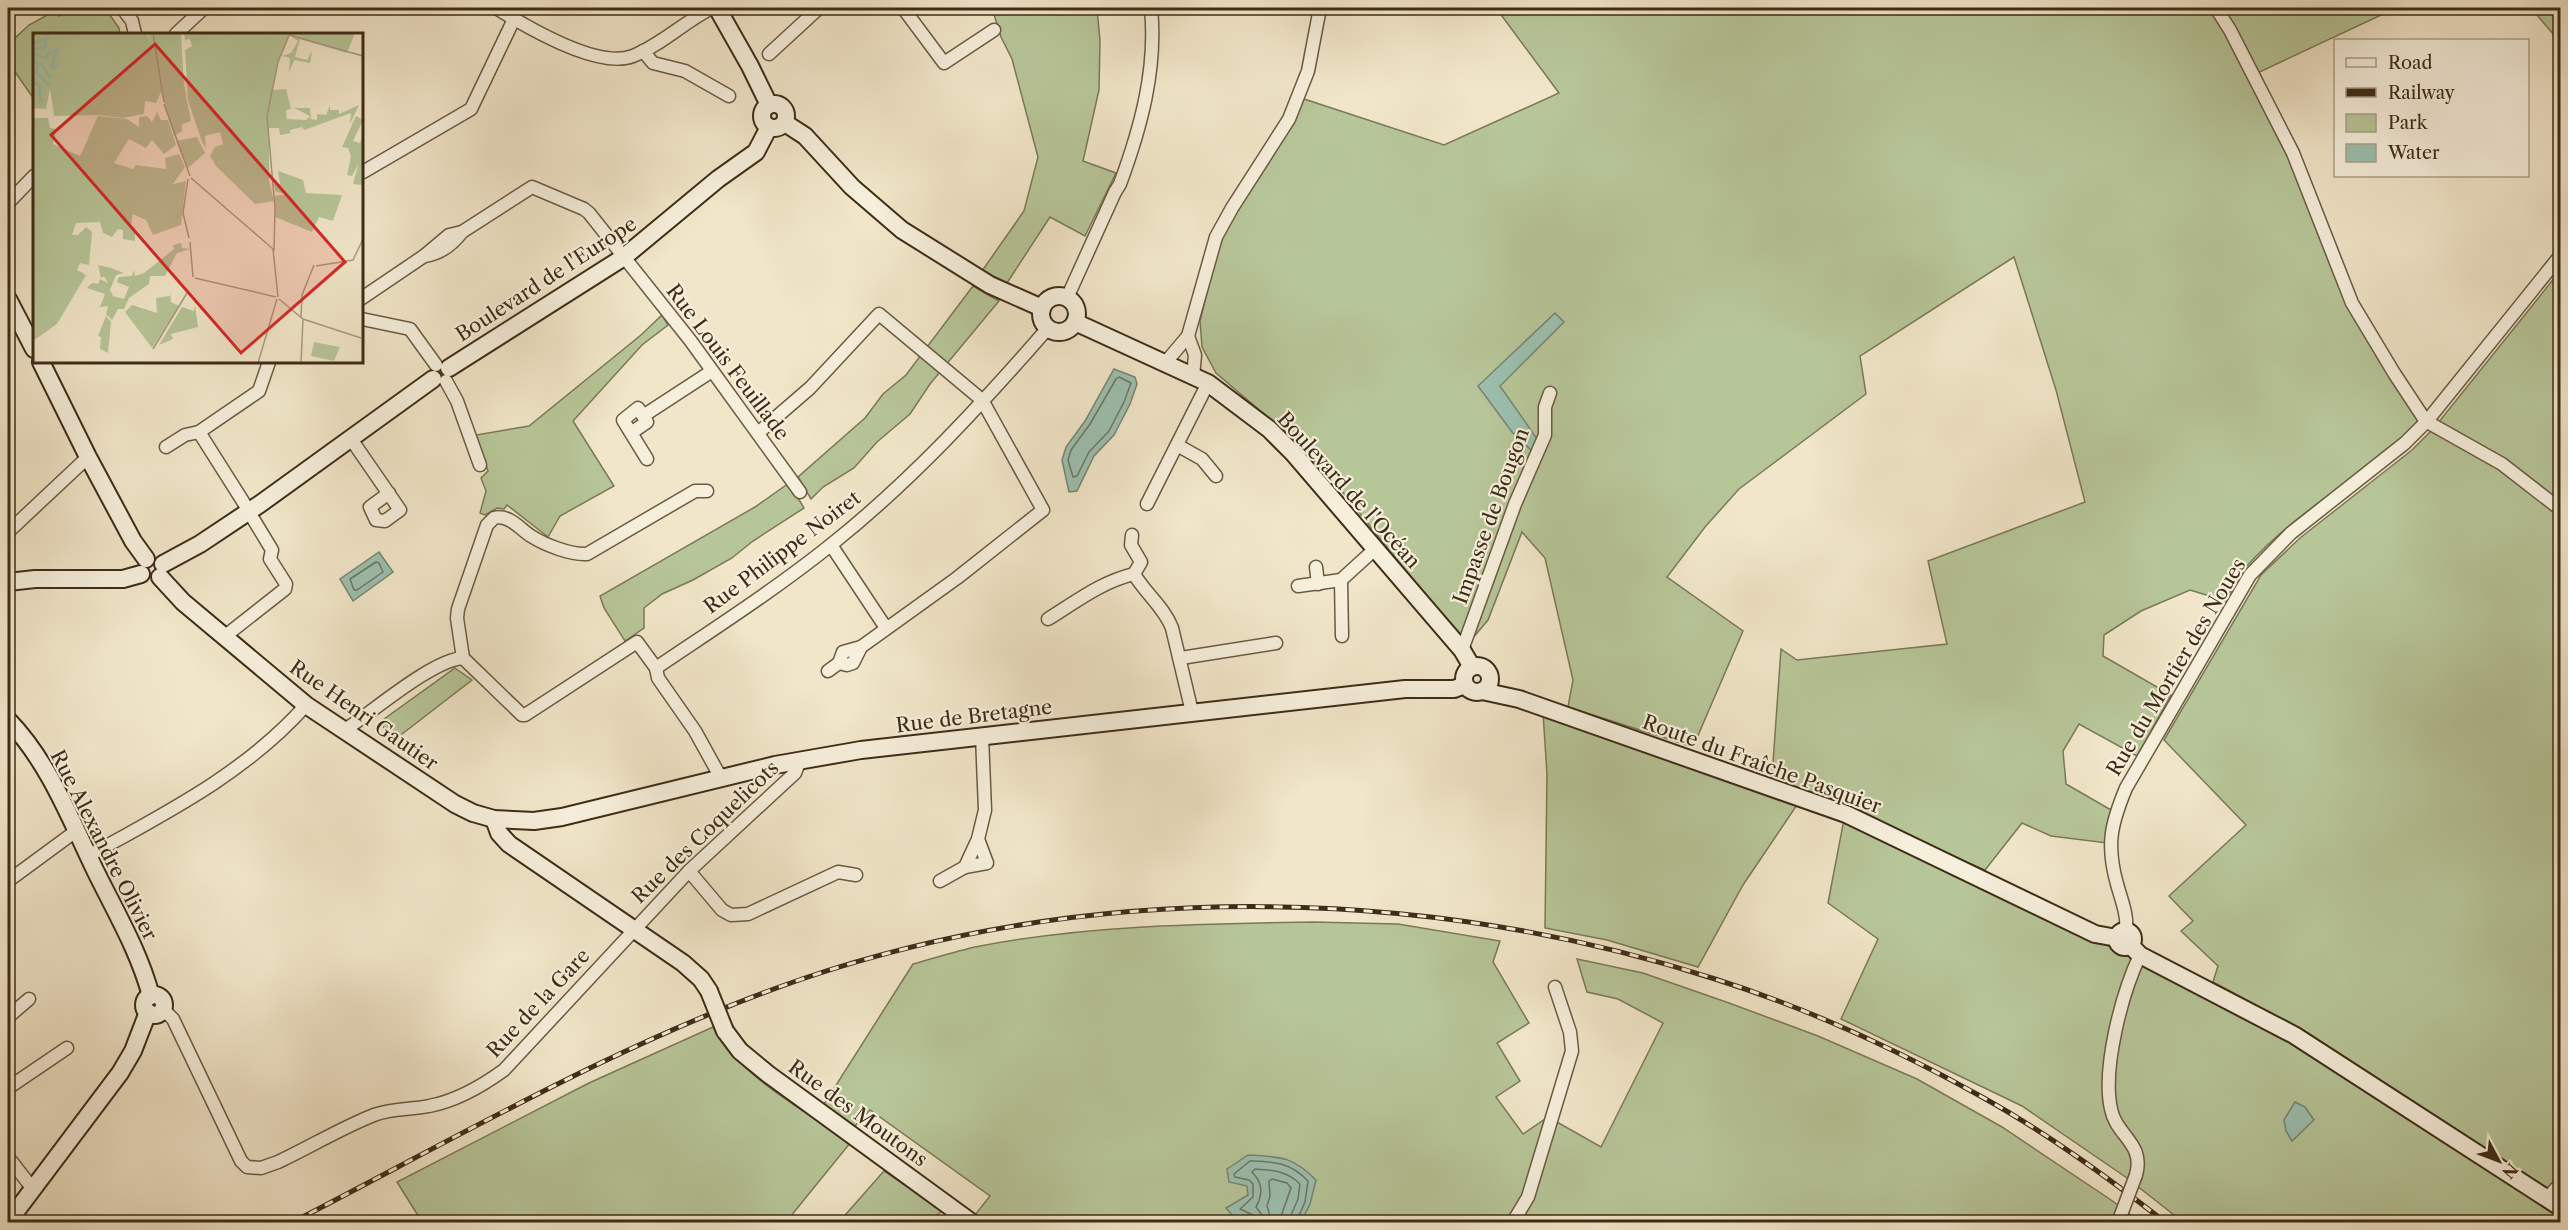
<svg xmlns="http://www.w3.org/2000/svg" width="2568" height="1230" font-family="'Libre Caslon Text',serif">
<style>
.green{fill:#b7c699;stroke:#7a7958;stroke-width:1.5}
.water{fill:#9cc0b0;stroke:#768572;stroke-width:1.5}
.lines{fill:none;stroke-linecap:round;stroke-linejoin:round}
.shore{stroke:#6d7663;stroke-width:1.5}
.street-casing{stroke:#6b5a43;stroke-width:15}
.secondary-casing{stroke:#3e2c16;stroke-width:20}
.street{stroke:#f6efdc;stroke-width:12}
.secondary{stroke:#f6efdc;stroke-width:16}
.rail-casing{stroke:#3e2c16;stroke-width:5}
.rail{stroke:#f6efdc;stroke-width:3;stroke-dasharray:9;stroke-linecap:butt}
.street-bridge-casing{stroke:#6b5a43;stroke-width:15;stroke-linecap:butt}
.secondary-bridge-casing{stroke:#3e2c16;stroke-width:20;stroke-linecap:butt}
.street-bridge{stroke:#f6efdc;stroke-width:12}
.secondary-bridge{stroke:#f6efdc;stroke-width:16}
.labels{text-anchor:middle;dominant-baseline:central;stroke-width:4.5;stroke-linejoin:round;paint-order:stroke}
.street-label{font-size:20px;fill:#3e2c16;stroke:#f6efdc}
.inset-river{fill:none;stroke:#9cc0b0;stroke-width:3}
.inset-road{fill:none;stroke:#a99c81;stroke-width:1.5}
.view{fill:#d62828;fill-opacity:0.15;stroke:#d62828;stroke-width:3}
.inset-edge{fill:none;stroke:#3e2c16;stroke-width:3}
</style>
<rect width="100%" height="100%" fill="#f1e6c9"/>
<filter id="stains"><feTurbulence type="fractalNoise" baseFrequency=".00333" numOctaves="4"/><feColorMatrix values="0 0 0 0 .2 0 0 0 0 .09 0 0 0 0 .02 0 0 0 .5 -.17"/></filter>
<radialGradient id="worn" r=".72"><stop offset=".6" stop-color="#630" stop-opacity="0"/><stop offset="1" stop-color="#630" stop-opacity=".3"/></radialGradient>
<g class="green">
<polygon points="72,8 105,8 119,28 120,34 34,34 34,99 8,62 8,34 15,38 29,25 56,10 59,16"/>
<polygon points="992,8 1097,8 1100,41 1099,90 1083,161 1116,173 1085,236 1050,217 1007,283 982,271 1024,211 1038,157 1012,59 1001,37"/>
<path d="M1496 8H2396L2253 75 2352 303 2420 421C2367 474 2298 509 2247 566 2238 575 2232 589 2226 601L2190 590 2141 611 2104 635 2103 656 2171 695 2137 756 2079 724 2063 751 2066 784 2111 810 2107 843 2051 836 2022 823 1985 870 1772 777 1781 649 1797 660 1947 644 1928 561 2085 502 2056 390 2014 257 1860 356 1866 394 1739 489 1705 527 1667 577 1743 631 1693 747 1568 707 1573 680 1545 558 1522 532 1488 620 1472 639 1462 640 1336 484 1298 443 1216 373 1202 347 1200 321 1222 232 1304 99 1444 145 1559 93Z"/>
<polygon points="2531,8 2560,8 2560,42"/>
<polygon points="2560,271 2560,1196 2303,1030 2213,982 2218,966 2181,931 2193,921 2169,896 2246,825 2164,740 2261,575 2300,538 2412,450 2434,428"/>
<polygon points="973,286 999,301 930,384 910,414 877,442 854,468 823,487 811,499 798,477 865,418 883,394 906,375"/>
<polygon points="662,315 668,325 642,345 573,421 614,486 560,516 548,537 507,505 504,509 497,508 485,515 480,513 486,491 481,478 488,471 476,435 529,426 641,335"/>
<polygon points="789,483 804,508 753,541 732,558 693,580 662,594 644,608 644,628 625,641 604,608 600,596 755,507"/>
<polygon points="455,668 472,680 393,741 380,722"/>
<polygon points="1543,713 1799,802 1743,885 1698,967 1607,940 1545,928 1547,774"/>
<polygon points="1844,819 2294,1035 2560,1207 2560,1222 2183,1222 2127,1178 2022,1106 1841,1019 1878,939 1828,903"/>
<path d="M1313 922 1398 924 1500 941 1493 962 1529 1023 1497 1043 1520 1081 1496 1097 1523 1134 1548 1117 1601 1147 1663 1023 1618 999 1587 992 1577 959 1643 973 1729 1003 1818 1036 1917 1079 2002 1127 2114 1202 2140 1222H985L975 1215 990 1196 870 1110 855 1126 824 1104 913 964C934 958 954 952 975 947 1086 925 1201 924 1313 922Z"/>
<path d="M713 1027C744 1080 801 1108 851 1142L786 1222H422L397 1182 589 1083Z"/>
<polygon points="884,1171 942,1211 928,1222 839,1222"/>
</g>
<g class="water">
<polygon points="1555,313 1564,322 1500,386 1540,443 1531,450 1512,432 1478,386"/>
<polygon points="1114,369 1135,377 1137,384 1130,404 1114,435 1094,456 1077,491 1069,492 1062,460 1066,447 1085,421"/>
<polygon points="379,552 393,572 353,601 340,579"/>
<polygon points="2295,1102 2305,1107 2314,1120 2292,1141 2286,1131 2284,1120"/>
<path d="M1248 1155C1281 1157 1292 1156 1316 1180L1310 1204 1301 1222H1249V1219L1232 1215 1226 1208 1248 1195 1247 1186 1229 1182 1227 1169Z"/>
</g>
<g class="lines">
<g class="shore">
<polygon points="1119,377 1131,383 1124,402 1109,431 1089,452 1077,476 1073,477 1068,460 1071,450 1090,424 1116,379"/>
<polygon points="376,562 379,563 383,572 357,590 354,590 350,579"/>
<path d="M1255 1222 1253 1215 1240 1209 1253 1197V1184L1249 1180 1235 1177 1234 1174 1250 1161C1275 1162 1290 1162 1308 1181L1305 1202 1296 1222"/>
<path d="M1263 1222 1262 1215 1256 1207C1263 1194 1263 1183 1252 1172L1255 1169C1273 1170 1287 1171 1300 1184L1298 1199 1288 1222"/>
<polyline points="1272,1222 1267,1206 1270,1196 1269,1181 1272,1179 1287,1183 1291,1188 1279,1222"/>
</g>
<defs>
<g id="street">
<polyline points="122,8 132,21 135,34"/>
<path d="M496 8C525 26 598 70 633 56 659 46 682 24 708 10"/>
<polyline points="903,8 944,63 994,30"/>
<polyline points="2216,8 2230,30 2293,153 2352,303 2394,373 2423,417 2431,424 2502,464 2560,509"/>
<polyline points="176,34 204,8"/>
<polyline points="643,51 653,63 685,71 729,96"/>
<polyline points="769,54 819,8"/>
<polyline points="363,172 471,109 514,19"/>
<polyline points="8,203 34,176"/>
<path d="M424 256C440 254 452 245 462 232L532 187 584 209 589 213 690 340 800 492"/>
<polyline points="362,298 424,256 449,235 462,232"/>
<path d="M1067 298 1115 192 1120 184C1141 127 1157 69 1151 8"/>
<polyline points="362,319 410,329 436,365"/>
<polyline points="1188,336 1195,355 1193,376"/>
<polyline points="1166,362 1188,336 1216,237 1232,208 1289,119 1308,71 1320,8"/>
<polyline points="446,381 457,401 480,465"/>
<polyline points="643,416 712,371"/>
<polyline points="631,433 647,422 638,408 623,420 647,459"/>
<polyline points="758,433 810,388 879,314 982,400 1043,510 957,578 861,647 853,663 847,665 839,663 828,671"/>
<polyline points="351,439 400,510 385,521 376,520 370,507 389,493"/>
<polyline points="1177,445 1202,459 1216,476"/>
<polyline points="166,447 185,435 199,432"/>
<polyline points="1147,504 1208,383"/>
<polyline points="249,511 199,432 259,391 269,362"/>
<polyline points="8,532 88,457"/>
<path d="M1132 535 1131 545 1141 562 1134 574C1145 593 1164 607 1172 628L1192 712"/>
<polyline points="831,545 886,628"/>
<polyline points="1316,567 1318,584"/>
<polyline points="1341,580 1375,549"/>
<polyline points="1298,586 1341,580 1342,636"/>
<path d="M1048 619C1077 601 1101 582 1134 574"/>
<polyline points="224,637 285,589 286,584 270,559 272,550 252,517"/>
<polyline points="1462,650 1515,504 1545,435 1545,407 1550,393"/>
<path d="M463 658 522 715H525L637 642 656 668C715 628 776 589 832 544 911 481 981 405 1048 328"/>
<polyline points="1181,658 1276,643"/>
<polyline points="839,663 843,652 861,647"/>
<polyline points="656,668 658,678 695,731 721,778"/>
<path d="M346 732 349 727C376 709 433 660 463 658L457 618 458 609 487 525 494 518C509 514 520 529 531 536 545 545 571 555 587 554L695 491H707"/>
<path d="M88 856C166 813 247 772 306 705"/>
<polyline points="965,867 987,863 978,839"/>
<polyline points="689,871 722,910 731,915 748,914 838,872 856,875"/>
<polyline points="8,881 76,831"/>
<polyline points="940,881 965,867 978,839 985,810 982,736"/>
<path d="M2126 931C2128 915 2121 899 2117 884 2106 845 2111 824 2126 788L2250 575 2291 533 2405 443 2427 421 2560 256"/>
<path d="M163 1009 173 1019 241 1161 247 1167 261 1168 278 1162C310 1147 341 1128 374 1115 392 1108 410 1110 429 1106 456 1101 482 1086 504 1070L689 871 795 773 800 760"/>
<polyline points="8,1017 29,999"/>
<polyline points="8,1088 67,1048"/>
<polyline points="8,1157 33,1189"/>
<path d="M2136 1175C2145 1143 2116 1136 2111 1109 2102 1068 2122 993 2140 955"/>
<polyline points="2547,1198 2560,1184"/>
<polyline points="1513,1222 1528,1197 1572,1051 1570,1032 1555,987"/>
</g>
<g id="secondary">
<polyline points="720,13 750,66 769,105"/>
<circle cx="774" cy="116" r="12"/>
<polyline points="785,123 805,136 852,187 902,230 990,285 1042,308"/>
<circle cx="1059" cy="314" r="18"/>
<polyline points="8,299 34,349"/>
<polyline points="1075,322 1208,383 1269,429 1293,453 1462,650 1472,667"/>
<polyline points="41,362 88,457 133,541 146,559"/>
<polyline points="449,368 624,257 718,179 756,152 769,127"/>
<polyline points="163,564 200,544 260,504 433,379"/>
<polyline points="160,577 183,602 306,705 455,804 473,813 494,819 534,821 562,817 775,765 861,750 1405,689 1454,689 1465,685"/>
<polyline points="8,582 35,579 123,579 141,574"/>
<circle cx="1477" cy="679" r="13"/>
<polyline points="1482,691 1519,699 1846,814 2095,934 2117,938"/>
<path d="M8 720C48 761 70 818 95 870 115 911 139 951 151 996"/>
<polyline points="494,819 499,833 509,844 683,963 701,979 709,991"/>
<circle cx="2125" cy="939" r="8"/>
<polyline points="2130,945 2140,955 2294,1035 2560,1207"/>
<circle cx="154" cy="1005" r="10"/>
<polyline points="725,1031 740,1051 768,1074 971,1222"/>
<polyline points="8,1222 120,1073 133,1051 148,1012"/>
</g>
</defs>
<use href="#street" class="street-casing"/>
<use href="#secondary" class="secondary-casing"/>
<use href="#street" class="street"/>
<use href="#secondary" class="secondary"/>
<defs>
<path id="rail" d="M293 1222C460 1136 624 1040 802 979 1095 880 1423 885 1715 979 1807 1008 1898 1050 1982 1097 2047 1133 2107 1177 2165 1222"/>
</defs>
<use href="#rail" class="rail-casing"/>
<use href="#rail" class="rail"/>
<defs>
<polyline id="street-bridge" points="2119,1220 2136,1175"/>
<polyline id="secondary-bridge" points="709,991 725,1031"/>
</defs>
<use href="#street-bridge" class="street-bridge-casing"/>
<use href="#secondary-bridge" class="secondary-bridge-casing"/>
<use href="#street-bridge" class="street-bridge"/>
<use href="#secondary-bridge" class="secondary-bridge"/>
</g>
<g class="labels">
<g class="street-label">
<text transform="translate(546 279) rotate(-33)">Boulevard de l'Europe</text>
<text transform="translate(728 362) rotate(53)">Rue Louis Feuillade</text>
<text transform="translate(1349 490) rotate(48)">Boulevard de l'Océan</text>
<text transform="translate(1491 516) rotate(-70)">Impasse de Bougon</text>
<text transform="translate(782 552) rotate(-37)">Rue Philippe Noiret</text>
<text transform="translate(2176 667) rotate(-59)">Rue du Mortier des Noues</text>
<text transform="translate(364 715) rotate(35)">Rue Henri Gautier</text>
<text transform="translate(974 716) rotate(-7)">Rue de Bretagne</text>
<text transform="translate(1762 764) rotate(20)">Route du Fraîche Pasquier</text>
<text transform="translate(705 832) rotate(-44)">Rue des Coquelicots</text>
<text transform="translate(104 845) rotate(63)">Rue Alexandre Olivier</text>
<text transform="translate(538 1003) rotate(-47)">Rue de la Gare</text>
<text transform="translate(858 1113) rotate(36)">Rue des Moutons</text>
</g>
</g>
<g transform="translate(33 33)">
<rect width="330" height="330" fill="#f1e6c9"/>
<path d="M0 0H113L119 11 114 0H148L151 52 158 88 149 91V98L141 103 128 59 123 70 112 68 111 81 90 85 64 82 21 83 17 55 13 76 0 75ZM151 0H322L314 20 267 6 262 24 274 27 279 18 277 30 261 27 256 40 257 25 249 23 258 20 265 8 256 2 245 29 239 57 253 56 258 76 253 77 254 86 273 87 277 83 261 75H277L278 86 284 87V81L293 82 297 72V77H306V81L326 72 317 91 318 80 271 97 269 94 257 97V100L247 102 246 95H236V148L241 168 222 171 183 133 177 123 182 114 190 111 187 99 172 103 173 115 169 109 155 67 152 17 159 13 157 6 152 7ZM124 79 128 87H135L143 112 131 121 119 107 113 115 96 106 81 130 100 136 103 132 133 136 132 125 146 121 152 134 140 151 153 148 148 192 120 202 113 187 100 181 98 193 102 195V208L90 206V197L85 196 79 204 70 200 67 189 43 190 39 202H45L53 194 59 199 56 232 47 230 44 237 53 242 24 291 0 308V85H15L17 95 23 96 20 111 47 123 65 83 94 86 106 94V84L114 83 119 89ZM323 83 330 87 320 108 327 110 330 101 329 152 320 151 325 132 319 143 314 142 318 123 315 115 309 114ZM164 104 172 120 154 136 143 108ZM245 138 270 147 273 160 309 162 300 188 286 184 279 199 242 184V163L253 161 242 158 241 151H247ZM148 210 149 215 158 216 144 220 132 243H117L116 251 96 265 91 276H85L79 287 73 281 75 273 67 274 72 261 54 255 59 250 65 251 67 246 75 250 71 243 68 245 65 232 78 235 91 240 83 242 77 257 80 263 91 266 96 254 84 249 86 244 99 243 101 237 102 243 111 240 141 216 140 212ZM137 257 138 269 146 273 119 315 92 279 99 272 124 280 123 265 137 263ZM162 272 165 294 138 301 140 306 126 312 149 274 161 278ZM73 283 78 289 75 320 67 316 68 304 65 303ZM281 309 307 314 301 328 278 323Z" fill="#b7c699"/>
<path class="inset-river" d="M0 11 15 5 14 1M0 16 13 14 12 7M0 19 13 26 14 21 24 17 18 34 22 35 24 30M0 29 8 31 18 46M5 32 3 39 17 53M0 48 6 53 8 70"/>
<path class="inset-road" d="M120 0 131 69M256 2 330 23M131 71 157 143M158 145 240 216 245 264M155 146 150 180 156 205M157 209 160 244M241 218 242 175 234 83 245 29 257 0M283 233 320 227 330 206M162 245 243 264M246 266 270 286 328 305M268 284 269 262 281 232M120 316 154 260M225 330 244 266M268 330 270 286"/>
<path class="view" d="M122 11 312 229 208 320 18 102Z"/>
<rect width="330" height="330" class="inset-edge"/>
</g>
<rect width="2568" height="1230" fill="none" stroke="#f1e6c9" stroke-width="30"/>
<rect x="9" y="9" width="2550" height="1212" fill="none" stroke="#3e2c16" stroke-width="3"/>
<rect x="15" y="15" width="2538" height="1200" fill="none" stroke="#3e2c16" stroke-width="1.5"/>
<rect x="2334" y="39" width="195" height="138" fill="#f6efdc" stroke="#aca18d" stroke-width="1.5"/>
<rect x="2346" y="58" width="30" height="9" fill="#f6efdc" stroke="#aca18d" stroke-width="1.5"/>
<text x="2388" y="69" font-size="18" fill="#3e2c16">Road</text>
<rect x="2346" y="88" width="30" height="9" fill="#3e2c16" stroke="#aca18d" stroke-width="1.5"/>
<text x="2388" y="99" font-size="18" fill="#3e2c16">Railway</text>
<rect x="2346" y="114" width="30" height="18" fill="#b7c699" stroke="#aca18d" stroke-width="1.5"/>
<text x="2388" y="129" font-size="18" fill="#3e2c16">Park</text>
<rect x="2346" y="144" width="30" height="18" fill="#9cc0b0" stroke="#aca18d" stroke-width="1.5"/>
<text x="2388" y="159" font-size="18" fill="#3e2c16">Water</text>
<g transform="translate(2499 1161) rotate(131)" stroke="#f6efdc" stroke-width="4.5" paint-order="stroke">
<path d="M0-4.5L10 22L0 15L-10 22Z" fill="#3e2c16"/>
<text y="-9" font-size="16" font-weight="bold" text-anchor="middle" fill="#3e2c16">N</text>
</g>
<rect width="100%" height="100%" filter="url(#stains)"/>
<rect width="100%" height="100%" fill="url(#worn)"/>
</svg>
